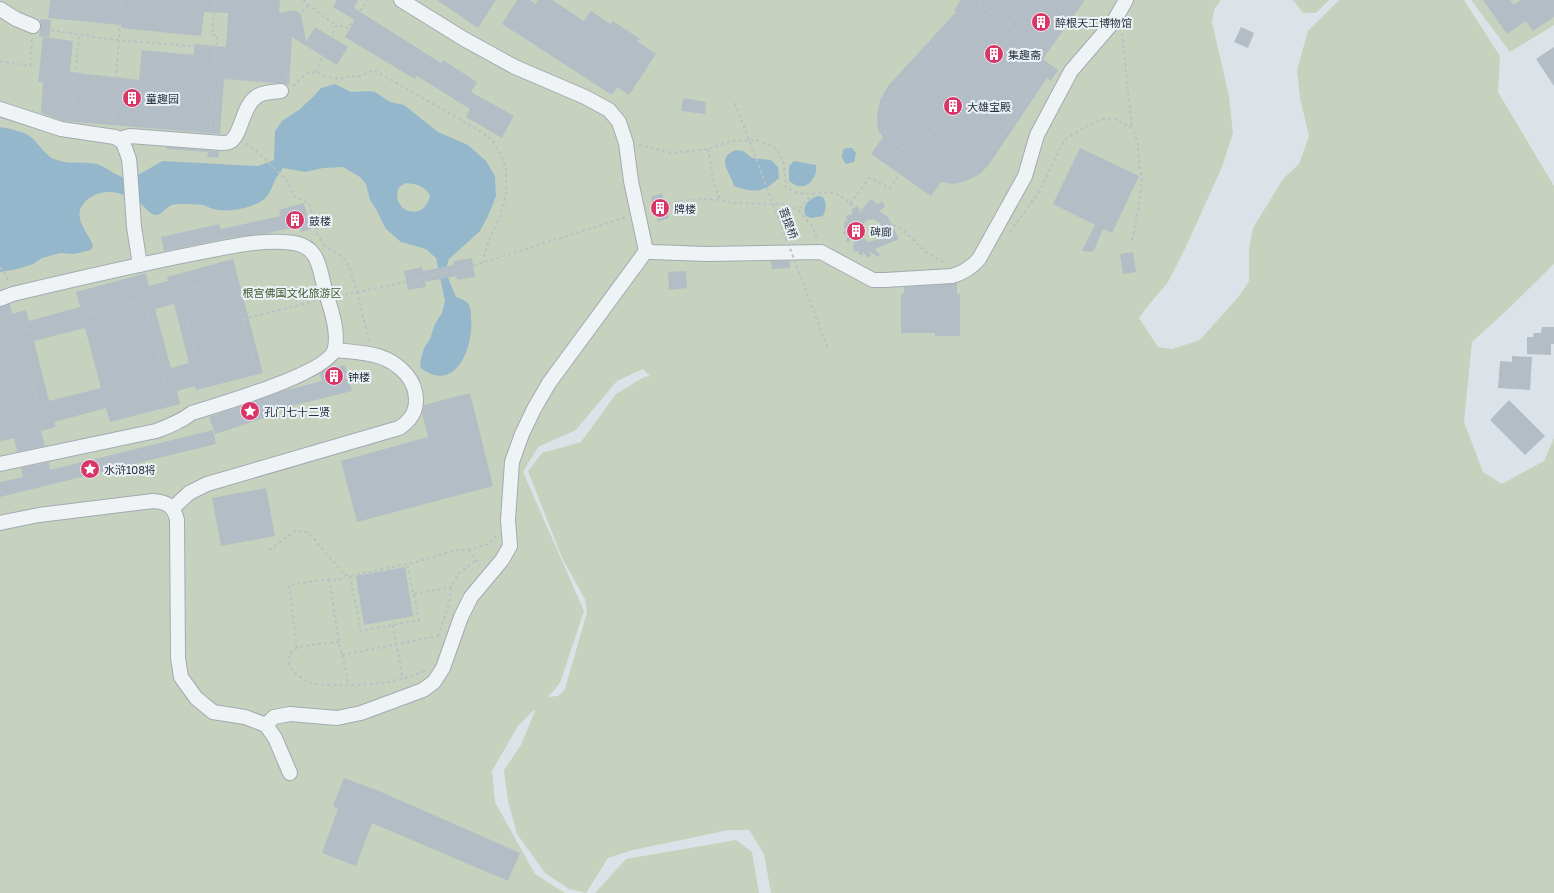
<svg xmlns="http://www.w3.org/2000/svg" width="1554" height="893" font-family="'Golos Text','Noto Sans SC',sans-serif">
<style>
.green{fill:#c6d2bd;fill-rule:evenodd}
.water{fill:#94b7cb;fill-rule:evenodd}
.building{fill:#b3bdc5;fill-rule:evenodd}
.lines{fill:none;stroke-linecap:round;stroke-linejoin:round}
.minor-casing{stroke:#a1abb2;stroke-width:16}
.path{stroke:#bac1c6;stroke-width:2;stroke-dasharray:3 3;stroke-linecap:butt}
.minor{stroke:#eff3f6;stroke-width:14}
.path-bridge{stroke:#bac1c6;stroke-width:2;stroke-dasharray:3 3;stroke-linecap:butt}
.labels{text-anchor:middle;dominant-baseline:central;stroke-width:4;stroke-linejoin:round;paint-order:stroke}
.poi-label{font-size:11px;fill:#25333f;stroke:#ecf1f5;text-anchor:start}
.street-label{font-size:11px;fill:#25333f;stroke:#ecf1f5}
.park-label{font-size:11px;fill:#405c31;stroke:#ecf1f5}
</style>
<rect width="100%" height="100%" fill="#dce3e8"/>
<g class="green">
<path d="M0 0H1221L1214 10 1212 22 1229 96 1233 133 1222 167 1185 249 1168 282 1147 307 1139 318 1158 347 1172 349 1200 340 1239 296 1249 281V249L1253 228 1283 179 1299 164 1309 136 1300 98 1297 70 1308 31 1339 0H1464L1500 56 1498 92 1554 186V264L1504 313 1472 342 1464 422 1483 472 1502 484 1544 461 1554 438V893H771L764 854 749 830H729L633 850 608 858 586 893 569 889 545 873 517 834 508 801 504 770 521 745 535 711 534 710 518 726 492 771 495 802 535 874 565 893H0ZM643 369 650 376 644 377 616 394 581 442 542 453 528 471 562 558 585 599 587 612 565 689 558 696 548 697 560 683 584 611 523 472 538 447 576 430 617 381Z"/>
<polygon points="1293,0 1329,0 1316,13 1303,13"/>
<polygon points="1471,0 1554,0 1554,25 1510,52"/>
<polygon points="736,840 752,852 759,893 595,893 626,859"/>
</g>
<g class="water">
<path d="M335 84 351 92 368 91 375 92 390 102 404 105 438 132 468 145 486 161 495 176 496 196 488 216 480 231 449 259C443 272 451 285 456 297 461 299 467 301 469 305 471 309 471 314 471 318 474 347 455 396 420 367L421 358 424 348 430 339 435 324 442 313 445 301 436 258 426 249 401 242 386 229 376 209 370 200 366 184 360 177 343 167 323 168 305 172 283 168C281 171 278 175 276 178 273 184 272 189 268 195 260 207 232 212 218 210 213 209 208 207 203 205 196 204 189 204 182 204 178 204 173 204 170 206 164 208 162 216 155 215 149 214 145 207 141 204 125 192 103 186 87 200 70 215 86 229 93 245L91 250 74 254 60 253 42 258 33 264 18 269 0 272V127C10 129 24 131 32 138 39 144 46 156 54 159 68 165 83 161 97 164 107 167 118 178 127 178 135 179 154 165 163 161L258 166 274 160 275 131 282 121 300 109 314 96 321 88ZM406 183C417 184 424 186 430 195 426 223 389 213 399 187Z"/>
<path d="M848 148H852L856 153 854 162 846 164C841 158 841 155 844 149Z"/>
<path d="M736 150 743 151 752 158 771 160 778 167 779 178C764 193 753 193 734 186 730 172 715 158 736 150Z"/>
<path d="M794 161 816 165C818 175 810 188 798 186 795 185 792 183 789 181V166Z"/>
<path d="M818 196 823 197C827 204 826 209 823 216L811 218 806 216C801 206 809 199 818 196Z"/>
</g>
<g class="building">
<polygon points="50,0 280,0 279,13 294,10 301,14 306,42 315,27 348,47 337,65 292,37 289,85 280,83 273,83 224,79 220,134 63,121 41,113 43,82 38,82 43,37 73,41 70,72 139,80 142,50 194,55 194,44 226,47 228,13 204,12 201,36 121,28 121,25 48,18"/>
<polygon points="337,0 358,0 354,8 441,63 443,60 477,82 471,92 514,116 502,138 466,117 470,109 417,76 415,79 345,37 355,20 333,7"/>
<polygon points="437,0 496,0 478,28"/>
<polygon points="517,0 529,0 536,4 538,0 552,0 584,21 591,11 610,24 613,21 640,39 637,41 656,54 629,95 617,87 612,95 502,24"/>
<polygon points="961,0 1085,0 1043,59 1058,70 1051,81 1047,78 990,163 980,174 964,182 952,184 941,182 931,196 871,154 883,137 878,130 877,117 880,100 888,86 956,12 954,11"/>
<polygon points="1483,0 1510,0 1514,5 1521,0 1554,0 1554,17 1533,31 1526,21 1507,34"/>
<polygon points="40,19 51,20 49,37 39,36 41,25"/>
<polygon points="1241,27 1254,33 1248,48 1234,42"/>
<polygon points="1554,47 1554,86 1536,59"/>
<polygon points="683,98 706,102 705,114 681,111"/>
<polygon points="167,147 219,151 218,158 207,157 208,152 166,149"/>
<polygon points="1080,148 1139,176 1112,233 1103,229 1094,250 1091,252 1082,251 1095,225 1053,204"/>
<polygon points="662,193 669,218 658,222 651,197"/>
<path d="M871 199 877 204 882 201 885 207 879 211 888 217 899 239 875 249 880 255 878 257 869 251 871 256 868 258 863 251V255H859L858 251 854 252 853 245 855 244 854 239 852 237 848 243 846 241 849 233 845 235 843 233 846 229 843 226 845 224 844 222 847 220 846 216 852 214V208H859V213ZM874 219 880 223 888 237 868 242 862 236 860 227 867 220Z"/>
<polygon points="304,203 311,229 301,232 299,226 264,234 228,238 164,251 161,237 219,224 221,229 281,216 279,210"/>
<polygon points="1133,252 1136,272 1123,274 1120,254"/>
<polygon points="472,258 475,277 457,280 456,276 425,282 426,287 408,290 404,271 422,267 423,271 454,265 453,261"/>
<path d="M233 259 263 373 196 390 195 386 177 391 180 404 110 422 106 408 54 422 56 427 41 431 45 446 17 452 14 438 0 441V307L10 304 12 314 26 310 29 321 80 307 76 292 146 273 149 286 168 281 167 277ZM174 304 189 363 171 368 155 309ZM85 328 101 388 49 401 34 341Z"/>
<polygon points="771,261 790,261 790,268 772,269"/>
<polygon points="686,271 687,288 669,290 668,272"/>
<polygon points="957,283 957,294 960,294 960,336 935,336 935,333 901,333 901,294 904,294 904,287"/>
<polygon points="1542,327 1554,327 1554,344 1551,344 1551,355 1527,354 1527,337 1533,337 1534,333 1541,333"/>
<polygon points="1512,356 1532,357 1530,390 1498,388 1500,361 1512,362"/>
<polygon points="345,365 352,391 267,412 268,417 215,434 209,417 283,391 322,381 320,374 326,369"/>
<polygon points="470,393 493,486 357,522 341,461 428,437 422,413 424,405"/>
<polygon points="1509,400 1545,436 1525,455 1490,420"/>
<polygon points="213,430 216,444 0,497 0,482 23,477 21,468 49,462 50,470"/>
<polygon points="266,488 275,536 221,546 212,498"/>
<polygon points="405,567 413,616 364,625 356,576"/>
<polygon points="344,778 379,791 520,853 508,881 372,823 356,866 322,853 338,809 333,806"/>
</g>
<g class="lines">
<defs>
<g id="minor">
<polyline points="401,0 464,39 515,67 585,97 609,110 619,122 626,143 631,181 646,251"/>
<polyline points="0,9 16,19 33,26"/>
<polyline points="0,109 61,129 115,137 123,142 129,159 130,169 134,227 140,265"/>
<path d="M119 139 130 136 222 143C225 143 229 143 231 141 242 133 242 107 256 97 262 92 273 92 281 91"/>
<path d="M646 251 652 252 706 254 821 252 873 280H885L952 276C963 273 971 268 979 259L1025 176 1037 135 1071 71 1114 21 1126 0"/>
<path d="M0 299 13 294C72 280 132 266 192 254 225 248 260 238 294 243 318 247 319 266 324 286 329 305 339 328 335 348 330 373 217 405 192 413 180 422 169 426 156 431L0 464"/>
<path d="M173 508 189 493 207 484 399 428C410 421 416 413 416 400 416 390 413 382 406 374 387 352 362 353 335 350"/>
<path d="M0 523 39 515 153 501C167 502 174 506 177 520L178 658 181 677 196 698 213 712 245 717 266 725 275 738 290 773"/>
<polyline points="266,725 274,717 290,714 337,718 361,713 423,690 434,682 443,668 461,617 471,597 502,560 510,546 508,520 512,462 522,434 534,409 549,383 646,251"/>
</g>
</defs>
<use href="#minor" class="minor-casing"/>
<g class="path">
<polyline points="303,0 323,16 337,25"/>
<polyline points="982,0 979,4 1046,53 1082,0"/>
<polygon points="952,23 992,49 1036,87 983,162 959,176 954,176 938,172 892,141 883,129 882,118 887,102 896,85"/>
<polyline points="45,29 108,39 216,48"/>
<polyline points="1122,33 1132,128"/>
<polyline points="0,61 30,66 32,38"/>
<polyline points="316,72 327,44 337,25 348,28 368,0"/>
<polyline points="286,80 290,31 296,17 309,5"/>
<polyline points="293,86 307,73 316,72 328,77 340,79 350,76 358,77 374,70 480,131 492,140 502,157 506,169 506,196 500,216 489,240 482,264"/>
<polyline points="72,117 79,35"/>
<polyline points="79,117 131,122"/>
<polyline points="112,121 119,40 121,0"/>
<polyline points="210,129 217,35 212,35 215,0"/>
<polyline points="215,129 220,78 261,80"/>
<polyline points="246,143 261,155 287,181 295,197 309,203 318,236 324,244"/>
<path d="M639 145 671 153 708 149 732 141 756 140 772 146 777 150 784 164 786 188C790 189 794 192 798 193 821 197 831 184 850 204L869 178 890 188 1027 0"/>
<polyline points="708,149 714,184 720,200"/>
<polyline points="814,193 798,210 813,227 817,239"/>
<polyline points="850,204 903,230 926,252 944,263"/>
<polyline points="651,209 679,201 708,199 720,200 734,203 785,204 798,210"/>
<polyline points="1010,232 1041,189 1061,146 1067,138 1087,126 1103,119 1116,119 1133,129 1138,144 1139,165 1142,180 1138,211 1131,244"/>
<polyline points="323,245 341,256 346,261 350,269 357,292 369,341"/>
<polyline points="0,267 6,275 8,282"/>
<polyline points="179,291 200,372"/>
<polyline points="339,296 457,271 626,217"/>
<polyline points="144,300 165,381"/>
<polyline points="91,314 111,395"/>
<polyline points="243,319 315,301"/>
<polyline points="20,332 40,413"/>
<polyline points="0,337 232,277 253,359 0,423"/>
<polyline points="269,550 295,531 308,532 345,575 350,576 416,562 456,550 465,550 474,548 489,544 497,535"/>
<polyline points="469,550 480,565"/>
<polyline points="350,576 361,631 419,620 407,564"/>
<polyline points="329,579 339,642 349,685"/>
<polyline points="414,594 451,587"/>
<polyline points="393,625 403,679"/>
<polyline points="438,636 449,604 451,587 458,574 476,560"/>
<path d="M339 642C330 643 304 645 297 648 289 652 287 659 290 666 293 673 304 680 311 683 325 687 372 685 388 682 401 680 413 675 426 671"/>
<polyline points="297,648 289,585 329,579 339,580 345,575"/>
<polyline points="342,655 438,636 442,636"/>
</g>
<use href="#minor" class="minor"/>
<polyline class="path-bridge" points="735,103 828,349"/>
</g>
<defs>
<symbol id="building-disc" viewBox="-11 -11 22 22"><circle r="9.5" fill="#d93667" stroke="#ecf1f5"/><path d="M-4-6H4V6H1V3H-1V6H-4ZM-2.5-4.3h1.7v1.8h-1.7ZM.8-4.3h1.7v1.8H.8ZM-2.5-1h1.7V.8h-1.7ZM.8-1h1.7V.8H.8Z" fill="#fff"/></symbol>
<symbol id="sight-disc" viewBox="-11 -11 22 22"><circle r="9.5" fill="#d93667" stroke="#ecf1f5"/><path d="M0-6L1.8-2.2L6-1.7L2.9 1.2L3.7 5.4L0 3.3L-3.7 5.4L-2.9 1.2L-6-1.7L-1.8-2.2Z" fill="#fff"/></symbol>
</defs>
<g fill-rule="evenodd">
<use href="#building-disc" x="1030" y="11" width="22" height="22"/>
<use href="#building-disc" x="983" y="43" width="22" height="22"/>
<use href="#building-disc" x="121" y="87" width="22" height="22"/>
<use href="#building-disc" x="942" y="95" width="22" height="22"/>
<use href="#building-disc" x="649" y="197" width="22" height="22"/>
<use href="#building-disc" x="284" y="209" width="22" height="22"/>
<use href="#building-disc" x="845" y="220" width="22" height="22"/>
<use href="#building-disc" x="323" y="365" width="22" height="22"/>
<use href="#sight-disc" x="239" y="400" width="22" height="22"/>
<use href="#sight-disc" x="79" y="458" width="22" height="22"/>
</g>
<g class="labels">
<g class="poi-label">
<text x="1055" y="22">醉根天工博物馆</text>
<text x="1008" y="54">集趣斋</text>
<text x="146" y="98">童趣园</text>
<text x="967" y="106">大雄宝殿</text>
<text x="674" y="208">牌楼</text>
<text x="309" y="220">鼓楼</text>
<text x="870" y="231">碑廊</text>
<text x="348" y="376">钟楼</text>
<text x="264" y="411">孔门七十二贤</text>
<text x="104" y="469">水浒108将</text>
</g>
<g class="street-label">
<text transform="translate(789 223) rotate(69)">菩提桥</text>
</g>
<g class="park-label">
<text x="292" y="292">根宫佛国文化旅游区</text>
</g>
</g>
</svg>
